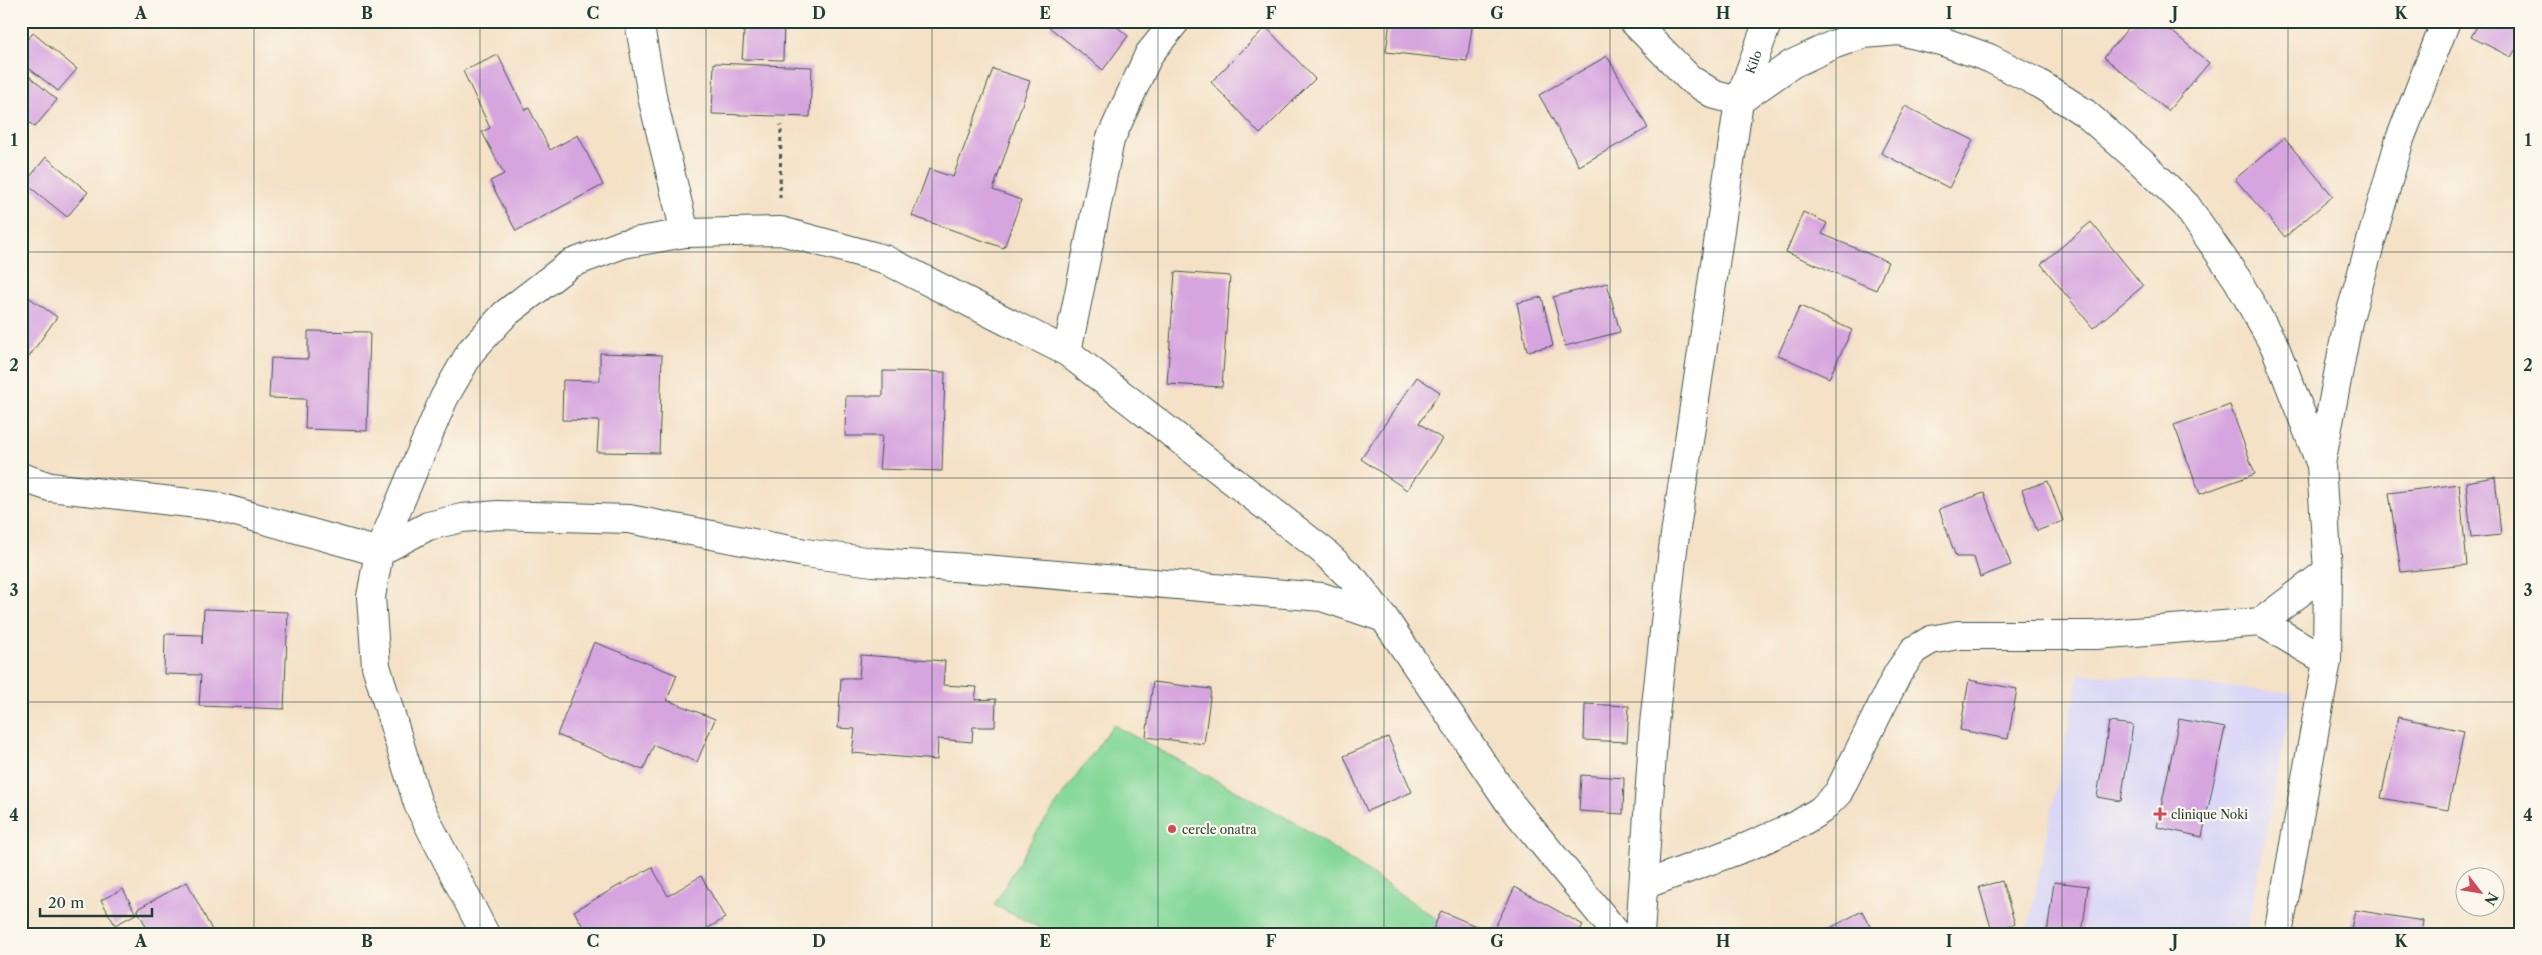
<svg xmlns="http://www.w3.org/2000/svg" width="2542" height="955" font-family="'Libre Caslon Text',serif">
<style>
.built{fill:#d9d6f7}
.green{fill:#85d89a;stroke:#528a67}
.building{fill:#d6a4df}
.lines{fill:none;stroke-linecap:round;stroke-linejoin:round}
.minor-casing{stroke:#3f564a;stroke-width:30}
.path{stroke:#3f564a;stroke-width:3;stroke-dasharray:4 4;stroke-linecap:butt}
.minor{stroke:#fff;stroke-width:28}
.grid{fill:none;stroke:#1f3d34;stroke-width:1;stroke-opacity:0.55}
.poi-dot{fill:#d1495b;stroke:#fbf7ec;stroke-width:2}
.labels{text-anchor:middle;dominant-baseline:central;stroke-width:4.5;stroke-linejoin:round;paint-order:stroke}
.street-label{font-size:12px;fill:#1f3d34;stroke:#fbf7ec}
.poi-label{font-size:12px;fill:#1f3d34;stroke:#fbf7ec;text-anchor:start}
.neatline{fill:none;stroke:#1f3d34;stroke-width:2}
.grid-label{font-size:16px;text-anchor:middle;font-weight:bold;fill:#1f3d34}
</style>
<rect width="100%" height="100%" fill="#fbf7ec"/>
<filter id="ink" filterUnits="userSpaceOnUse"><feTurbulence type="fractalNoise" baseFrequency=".02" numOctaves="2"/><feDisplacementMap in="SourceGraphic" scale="10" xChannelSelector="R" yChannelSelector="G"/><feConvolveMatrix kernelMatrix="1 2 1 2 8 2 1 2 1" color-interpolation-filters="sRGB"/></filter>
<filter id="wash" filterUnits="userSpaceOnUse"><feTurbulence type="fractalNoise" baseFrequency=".0096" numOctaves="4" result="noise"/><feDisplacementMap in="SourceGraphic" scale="20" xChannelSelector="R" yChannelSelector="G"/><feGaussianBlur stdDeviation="1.12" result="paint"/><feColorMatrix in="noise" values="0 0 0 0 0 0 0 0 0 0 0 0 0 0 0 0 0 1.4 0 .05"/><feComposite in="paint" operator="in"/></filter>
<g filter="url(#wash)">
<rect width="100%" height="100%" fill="#f4e1c6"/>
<polygon class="built" points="2079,673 2293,693 2247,934 2027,934"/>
<polygon class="green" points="1113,725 1296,823 1459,934 1052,934 994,905 1034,836"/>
<g id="blocks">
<g class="building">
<polygon points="745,21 784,21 783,60 742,59"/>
<polygon points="1055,21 1110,21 1128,36 1103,70 1049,27"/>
<polygon points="1390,21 1473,21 1467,61 1386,52"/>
<polygon points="2134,21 2160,21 2209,63 2168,111 2104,57"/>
<polygon points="2480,21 2521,21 2521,41 2511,57 2471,37"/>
<polygon points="1266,27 1315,79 1260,134 1211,82"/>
<polygon points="33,33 77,69 58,91 21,62 21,47"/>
<polygon points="498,55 525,110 529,108 550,150 578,135 603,185 516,231 490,181 504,174 482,132 490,128 463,71"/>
<polygon points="1607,56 1648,128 1579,166 1539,95"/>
<polygon points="714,63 812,67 810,117 712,114"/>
<polygon points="21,69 57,100 35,127 21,116"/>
<polygon points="993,69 1030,81 993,190 1021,200 1004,248 912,216 929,169 953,177"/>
<polygon points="1905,106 1973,140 1949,188 1881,153"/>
<polygon points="2284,138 2333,196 2285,237 2235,179"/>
<polygon points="46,157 88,192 67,217 25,183"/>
<polygon points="1803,212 1827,223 1822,234 1888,262 1876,290 1786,252"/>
<polygon points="2091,222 2143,286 2093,328 2041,264"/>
<polygon points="1175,272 1230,276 1222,387 1167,384"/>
<polygon points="1607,283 1620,332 1565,346 1553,297"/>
<polygon points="21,292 57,317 21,368"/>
<polygon points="1542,297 1553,346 1527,351 1517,303"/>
<polygon points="1800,306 1852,330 1829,378 1778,355"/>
<polygon points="308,331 370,332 367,431 305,429 306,399 269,398 271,358 308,359"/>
<polygon points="600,353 662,355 659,453 597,452 599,421 562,420 563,380 600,381"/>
<polygon points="883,371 945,372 942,471 879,469 882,436 845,436 846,396 883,396"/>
<polygon points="1417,377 1440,392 1419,423 1442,439 1407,490 1361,459"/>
<polygon points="2230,405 2255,474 2200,494 2174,425"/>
<polygon points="2495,477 2501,535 2471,538 2466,482"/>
<polygon points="2048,481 2063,521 2037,531 2022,490"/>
<polygon points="2459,484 2467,565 2401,572 2389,493"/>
<polygon points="1984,493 2011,565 1980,577 1974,557 1956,557 1939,509"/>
<polygon points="204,609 288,612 284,709 199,706 201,675 164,674 165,634 202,635 202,644"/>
<polygon points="594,642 677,675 667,700 715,719 697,762 654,745 643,770 557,735"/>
<polygon points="861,655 945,661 943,685 977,687 975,700 996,699 995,727 973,727 972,742 938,739 937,760 852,753 855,729 838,728 841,678 859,678"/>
<polygon points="1969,680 2017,689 2008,739 1960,730"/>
<polygon points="1153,682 1211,689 1204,744 1146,737"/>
<polygon points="1585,704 1629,706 1627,742 1584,740"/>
<polygon points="2398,717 2464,731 2448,810 2381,798"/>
<polygon points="2179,719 2225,728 2202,837 2157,827"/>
<polygon points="2109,722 2133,725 2121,801 2097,797"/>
<polygon points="1388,737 1412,792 1367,811 1344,756"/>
<polygon points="1581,775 1624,778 1623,814 1579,811"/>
<polygon points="652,867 668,896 701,876 725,918 698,934 587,934 574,911"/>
<polygon points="2002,881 2015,924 1992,931 1979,887"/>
<polygon points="187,882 214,934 150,934 137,909"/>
<polygon points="2054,882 2088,886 2082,934 2047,934"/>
<polygon points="1515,887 1583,925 1578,934 1431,934 1441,911 1492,933"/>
<polygon points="123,889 136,914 115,925 101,900"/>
<polygon points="2355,910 2423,921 2421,934 2350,934"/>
<polygon points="1862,911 1874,934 1819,934"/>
</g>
</g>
</g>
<g filter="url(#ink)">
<use href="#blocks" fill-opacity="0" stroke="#3f564a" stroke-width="1"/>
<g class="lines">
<defs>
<g id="minor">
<polyline points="639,21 653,101 685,233"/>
<polyline points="1633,21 1690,79 1715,95 1739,101"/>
<polyline points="1739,101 1792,64 1835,44 1864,34 1899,31 1944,42 1989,58 2038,83 2085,113 2140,161 2186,205 2237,279 2275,347 2321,465 2328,571 2327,661 2278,934"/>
<polyline points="1067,352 1110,140 1149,54 1176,21"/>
<polyline points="2321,464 2348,322 2400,139 2446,21"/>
<polyline points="21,477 50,487 215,506 379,552 428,526 462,518 498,515 629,519 805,553 873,562 985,569 1322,597 1384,618"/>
<polyline points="2261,622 2328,571"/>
<polyline points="1644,885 1749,846 1797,825 1821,810 1838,793 1898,673 1914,650 1931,640 1958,635 2096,635 2261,622 2327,661"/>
<polyline points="485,934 418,804 376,666 371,597 379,552 444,398 471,351 505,314 570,264 623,244 685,233 781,231 884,259 1067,352 1322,550 1356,582 1384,618 1509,802 1617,934"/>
<path id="s1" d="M1640 934 1654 724 1673 549 1739 101 1768 21"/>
</g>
</defs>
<use href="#minor" class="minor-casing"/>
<polyline class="path" points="780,198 781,125"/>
<use href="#minor" class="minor"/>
</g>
</g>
<path class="grid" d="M254 21V934M480 21V934M706 21V934M932 21V934M1158 21V934M1384 21V934M1610 21V934M1836 21V934M2062 21V934M2288 21V934M21 252H2521M21 478H2521M21 702H2521"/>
<g class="poi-dot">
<path d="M2157.5 806.5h5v5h5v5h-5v5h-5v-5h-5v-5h5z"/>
<circle cx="1172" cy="829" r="5"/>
</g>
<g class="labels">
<g class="street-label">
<text stroke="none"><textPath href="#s1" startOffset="881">Kilo</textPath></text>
</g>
<g class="poi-label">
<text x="2171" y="814">clinique Noki</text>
<text x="1182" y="829">cercle onatra</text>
</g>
</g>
<rect width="2542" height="955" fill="none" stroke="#fbf7ec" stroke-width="55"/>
<g transform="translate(2480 892) rotate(121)"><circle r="24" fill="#fbf7ec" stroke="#a3ada2"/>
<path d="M0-4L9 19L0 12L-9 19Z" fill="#d1495b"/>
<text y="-8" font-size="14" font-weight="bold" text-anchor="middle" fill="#1f3d34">N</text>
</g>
<path d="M40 908v8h112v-8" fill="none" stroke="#1f3d34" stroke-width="2.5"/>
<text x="48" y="908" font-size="15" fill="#1f3d34" stroke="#fbf7ec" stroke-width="4" paint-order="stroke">20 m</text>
<rect x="28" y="28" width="2486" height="900" class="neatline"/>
<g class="grid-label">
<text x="141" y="19">A</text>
<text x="367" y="19">B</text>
<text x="593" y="19">C</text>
<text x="819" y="19">D</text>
<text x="1045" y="19">E</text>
<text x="1271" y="19">F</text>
<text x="1497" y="19">G</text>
<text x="1723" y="19">H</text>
<text x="1949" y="19">I</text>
<text x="2175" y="19">J</text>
<text x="2401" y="19">K</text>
<text x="14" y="146">1</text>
<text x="2528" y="146">1</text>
<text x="14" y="371">2</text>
<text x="2528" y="371">2</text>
<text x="14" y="596">3</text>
<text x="2528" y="596">3</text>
<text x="14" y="821">4</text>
<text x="2528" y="821">4</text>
<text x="141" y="947">A</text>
<text x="367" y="947">B</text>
<text x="593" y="947">C</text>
<text x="819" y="947">D</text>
<text x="1045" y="947">E</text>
<text x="1271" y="947">F</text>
<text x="1497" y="947">G</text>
<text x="1723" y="947">H</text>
<text x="1949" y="947">I</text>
<text x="2175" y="947">J</text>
<text x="2401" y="947">K</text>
</g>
</svg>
